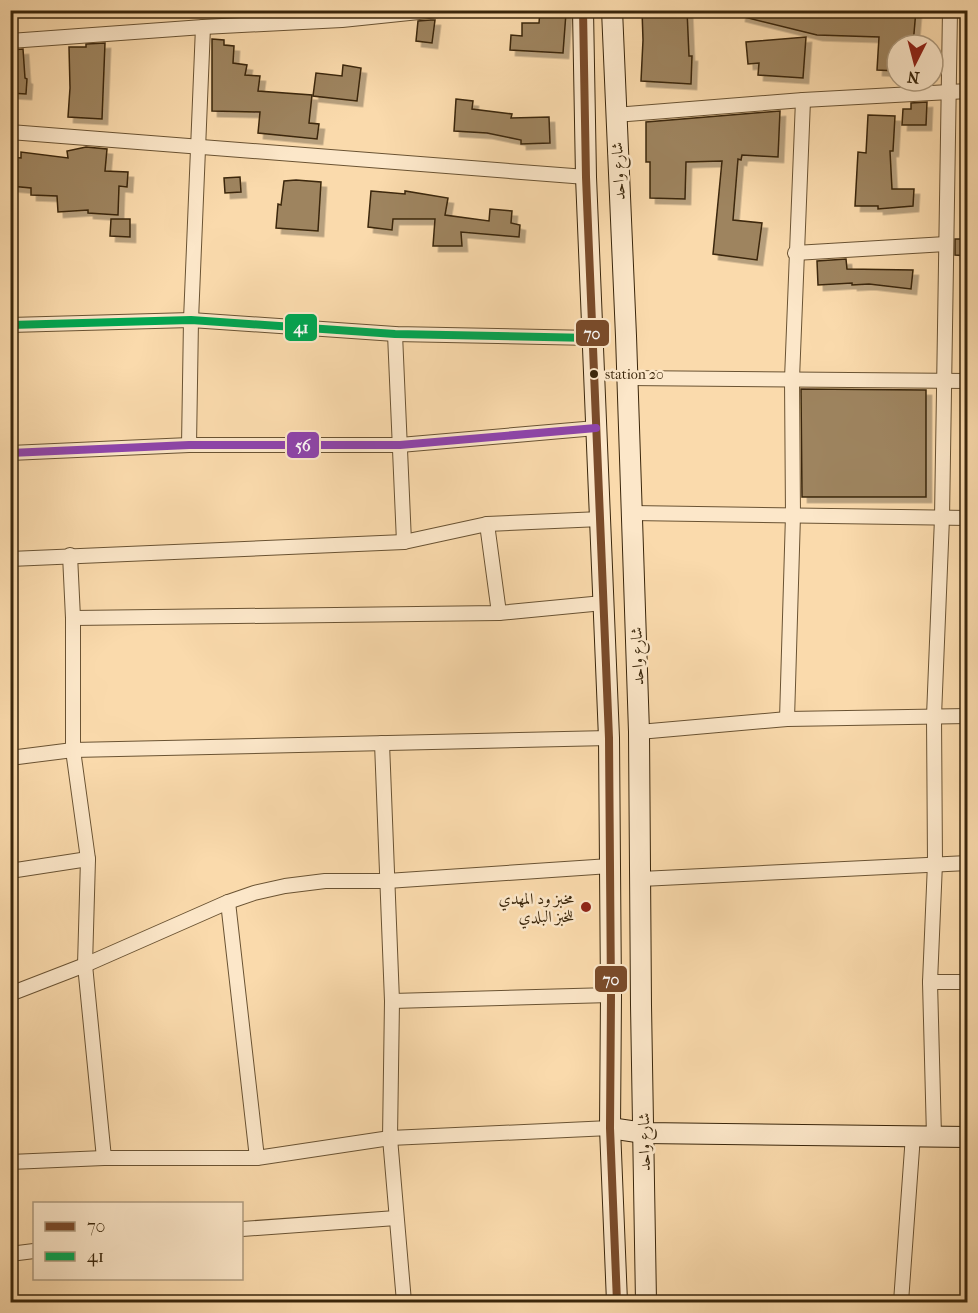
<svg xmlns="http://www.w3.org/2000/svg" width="978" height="1313" font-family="'IM FELL French Canon',Amiri,serif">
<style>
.building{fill:#9e845f;stroke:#3a260b;stroke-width:1.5;filter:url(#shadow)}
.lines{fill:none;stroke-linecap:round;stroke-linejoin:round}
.street-casing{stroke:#6a5333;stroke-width:16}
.secondary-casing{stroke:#3a260b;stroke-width:22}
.street{stroke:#fce7c9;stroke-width:14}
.secondary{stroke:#fce7c9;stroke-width:20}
.bus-1-casing{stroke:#fce7c9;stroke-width:12}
.bus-2-casing{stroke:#fce7c9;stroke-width:12}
.bus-3-casing{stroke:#fce7c9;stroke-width:12}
.bus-1{stroke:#7a4b2a;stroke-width:8}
.bus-2{stroke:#00a651;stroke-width:8}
.bus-3{stroke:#8e44ad;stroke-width:8}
.bus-dot{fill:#3a260b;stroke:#fce7c9;stroke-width:2}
.poi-dot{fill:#8f2418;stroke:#fce7c9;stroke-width:2}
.labels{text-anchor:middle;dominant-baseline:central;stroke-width:5;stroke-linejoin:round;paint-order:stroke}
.bus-label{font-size:14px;fill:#3a260b;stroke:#fce7c9;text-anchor:start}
.street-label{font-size:16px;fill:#3a260b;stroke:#fce7c9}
.poi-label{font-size:16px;fill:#3a260b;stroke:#fce7c9;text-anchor:end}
.line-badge{stroke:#fce7c9;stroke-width:2}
.badge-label{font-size:16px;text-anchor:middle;font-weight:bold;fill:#fff}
</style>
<defs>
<filter id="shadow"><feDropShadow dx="5.5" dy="5.5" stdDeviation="0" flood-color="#0004"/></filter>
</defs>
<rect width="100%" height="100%" fill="#fadaac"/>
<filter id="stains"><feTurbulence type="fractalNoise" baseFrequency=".00333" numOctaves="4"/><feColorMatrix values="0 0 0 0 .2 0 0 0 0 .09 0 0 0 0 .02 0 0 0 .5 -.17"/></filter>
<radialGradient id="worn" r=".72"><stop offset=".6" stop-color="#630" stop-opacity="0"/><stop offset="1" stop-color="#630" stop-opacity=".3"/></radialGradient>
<g class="building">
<polygon points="642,10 687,10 689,56 692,56 691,84 641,81 643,40"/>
<polygon points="741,10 916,10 913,45 897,45 897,71 877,70 879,37 817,35 740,16"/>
<polygon points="540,11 566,13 563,53 510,50 511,35 522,36 522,23 539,23"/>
<polygon points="431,20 435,20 432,43 416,41 418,21"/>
<polygon points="806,37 803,78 758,75 759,63 748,64 746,42"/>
<polygon points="212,39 224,40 224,45 234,46 233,63 247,65 245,75 260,76 258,91 312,95 309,123 319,124 317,139 258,133 260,112 212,111"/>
<polygon points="105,43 102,119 68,117 70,88 69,47 86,47 86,44"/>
<polygon points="23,49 25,78 27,79 26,94 10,93 10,50"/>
<polygon points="343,65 361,68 357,101 313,96 316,73 342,76"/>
<polygon points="456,99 473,101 472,109 512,114 511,118 549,117 550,143 521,144 521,140 487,133 454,131"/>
<polygon points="927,102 926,125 902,125 903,109 911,109 911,103"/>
<polygon points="780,111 778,157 742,155 741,160 738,159 733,220 762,223 757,260 713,254 722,161 686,162 685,199 650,198 650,162 646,162 646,122"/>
<polygon points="868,115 895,116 893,151 890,151 892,189 914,189 913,206 878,209 878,206 855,206 858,152 866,153"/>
<polygon points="86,147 107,149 105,171 128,172 127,187 119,186 118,215 88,213 88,210 58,212 57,196 31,195 31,188 10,186 10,157 21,158 21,152 68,158 67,151"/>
<polygon points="240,177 241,192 225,193 224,178"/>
<polygon points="296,180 321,182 318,231 276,228 278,204 281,205 284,181"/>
<polygon points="371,191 405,194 405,191 448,198 445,215 489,221 490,209 512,211 511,223 520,225 519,237 461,232 462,246 433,246 435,219 393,219 392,230 368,227"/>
<polygon points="111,219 130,219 130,237 110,236"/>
<polygon points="955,239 968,239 968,256 955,255"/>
<polygon points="846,259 847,269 913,270 911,289 869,284 852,285 852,283 818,285 817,261"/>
<polygon points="801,389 926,390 926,497 802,497"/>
</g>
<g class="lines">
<defs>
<g id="street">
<polyline points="10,41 203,27 342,20 438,10"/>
<polyline points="615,115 803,100 968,91"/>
<polyline points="10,132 586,177"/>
<polyline points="795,253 946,244"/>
<polyline points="10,325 191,320 395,334 592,338"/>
<polyline points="395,334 404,542"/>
<polyline points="627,378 968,381"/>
<polyline points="189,445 191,320 203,27"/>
<polyline points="10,453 189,445 400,445 596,428"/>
<polyline points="632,513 968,518"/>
<polyline points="487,524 499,613"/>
<polyline points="70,555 73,618 73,750 88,859 85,965 104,1158"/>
<polyline points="10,559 404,542 487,524 601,519"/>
<polyline points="73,618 499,613 603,603"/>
<polyline points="787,719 793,515 792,379 803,100"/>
<polyline points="639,732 787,719 968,716"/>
<polyline points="382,743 392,1001 390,1138 404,1302"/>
<polyline points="10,758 73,750 609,738"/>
<polyline points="10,871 88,859"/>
<polyline points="641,879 968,863"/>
<polyline points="228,902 257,1158"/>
<polyline points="930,982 968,982"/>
<polyline points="10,994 85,965 228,902 254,893 285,886 325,881 387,881 610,866"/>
<polyline points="392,1001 611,995"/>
<polyline points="934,1136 930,982 935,863 934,716 942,518 950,10"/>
<polyline points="10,1162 104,1158 257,1158 390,1138 610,1128"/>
<polyline points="242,1229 396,1218"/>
<polyline points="10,1254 34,1251"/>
<polyline points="901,1302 913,1135"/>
</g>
<g id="secondary">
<polyline points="583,10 586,177 609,738 611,995 610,1128 617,1302"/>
<polyline points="612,10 626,336 639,732 641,1005 646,1302"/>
<polyline points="610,1128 644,1133 968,1137"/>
</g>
</defs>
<use href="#street" class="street-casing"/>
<use href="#secondary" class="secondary-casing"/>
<use href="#street" class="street"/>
<use href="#secondary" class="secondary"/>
<defs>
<polyline id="bus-1" points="583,10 586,177 609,738 611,995 610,1128 617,1302"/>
<polyline id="bus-2" points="10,325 191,320 395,334 592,338"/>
<polyline id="bus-3" points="10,453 189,445 400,445 596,428"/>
</defs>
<use href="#bus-1" class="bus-1-casing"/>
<use href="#bus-2" class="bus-2-casing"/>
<use href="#bus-3" class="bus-3-casing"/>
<use href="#bus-1" class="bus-1"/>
<use href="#bus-2" class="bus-2"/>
<use href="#bus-3" class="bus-3"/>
</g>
<circle class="bus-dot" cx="594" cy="374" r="5"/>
<circle class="poi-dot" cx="586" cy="907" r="6"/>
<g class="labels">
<g class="bus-label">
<text x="605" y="374">station 20</text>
</g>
<g class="street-label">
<text transform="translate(618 171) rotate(-93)">شارع واحد</text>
<text transform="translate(637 656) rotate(-92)">شارع واحد</text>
<text transform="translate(644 1142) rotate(-91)">شارع واحد</text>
</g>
<g class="poi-label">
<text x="574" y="898">مخبز ود المهدي<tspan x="574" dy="18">للخبز البلدي</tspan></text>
</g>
</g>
<g class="line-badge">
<rect x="284" y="313" width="34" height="29" rx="6" fill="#00a651"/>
<rect x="575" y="319" width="35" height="28" rx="6" fill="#7a4b2a"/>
<rect x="286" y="431" width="34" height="28" rx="6" fill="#8e44ad"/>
<rect x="594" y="965" width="34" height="28" rx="6" fill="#7a4b2a"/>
</g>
<g class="badge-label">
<text x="301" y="333">41</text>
<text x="592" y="339">70</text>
<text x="303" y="451">56</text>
<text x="611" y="985">70</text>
</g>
<rect width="978" height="1313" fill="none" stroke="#fadaac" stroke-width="36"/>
<rect x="12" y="12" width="954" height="1289" fill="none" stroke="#3a260b" stroke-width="3"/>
<rect x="18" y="18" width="942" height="1277" fill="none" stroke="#3a260b" stroke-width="1.5"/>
<rect x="33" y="1202" width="210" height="78" fill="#fce7c9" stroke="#ae9a7d" stroke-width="1.5"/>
<rect x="45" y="1222" width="30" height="9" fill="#7a4b2a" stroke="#ae9a7d" stroke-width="1.5"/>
<text x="87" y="1232" font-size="18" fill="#3a260b">70</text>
<rect x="45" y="1252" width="30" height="9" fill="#00a651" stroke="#ae9a7d" stroke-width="1.5"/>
<text x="87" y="1262" font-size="18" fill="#3a260b">41</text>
<g transform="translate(915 63) rotate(186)"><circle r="28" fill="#fce7c9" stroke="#ae9a7d" stroke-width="1.5"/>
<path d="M0-4.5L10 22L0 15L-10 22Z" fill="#8f2418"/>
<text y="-9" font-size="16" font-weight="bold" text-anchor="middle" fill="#3a260b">N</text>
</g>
<rect width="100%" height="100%" filter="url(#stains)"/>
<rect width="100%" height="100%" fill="url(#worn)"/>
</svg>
